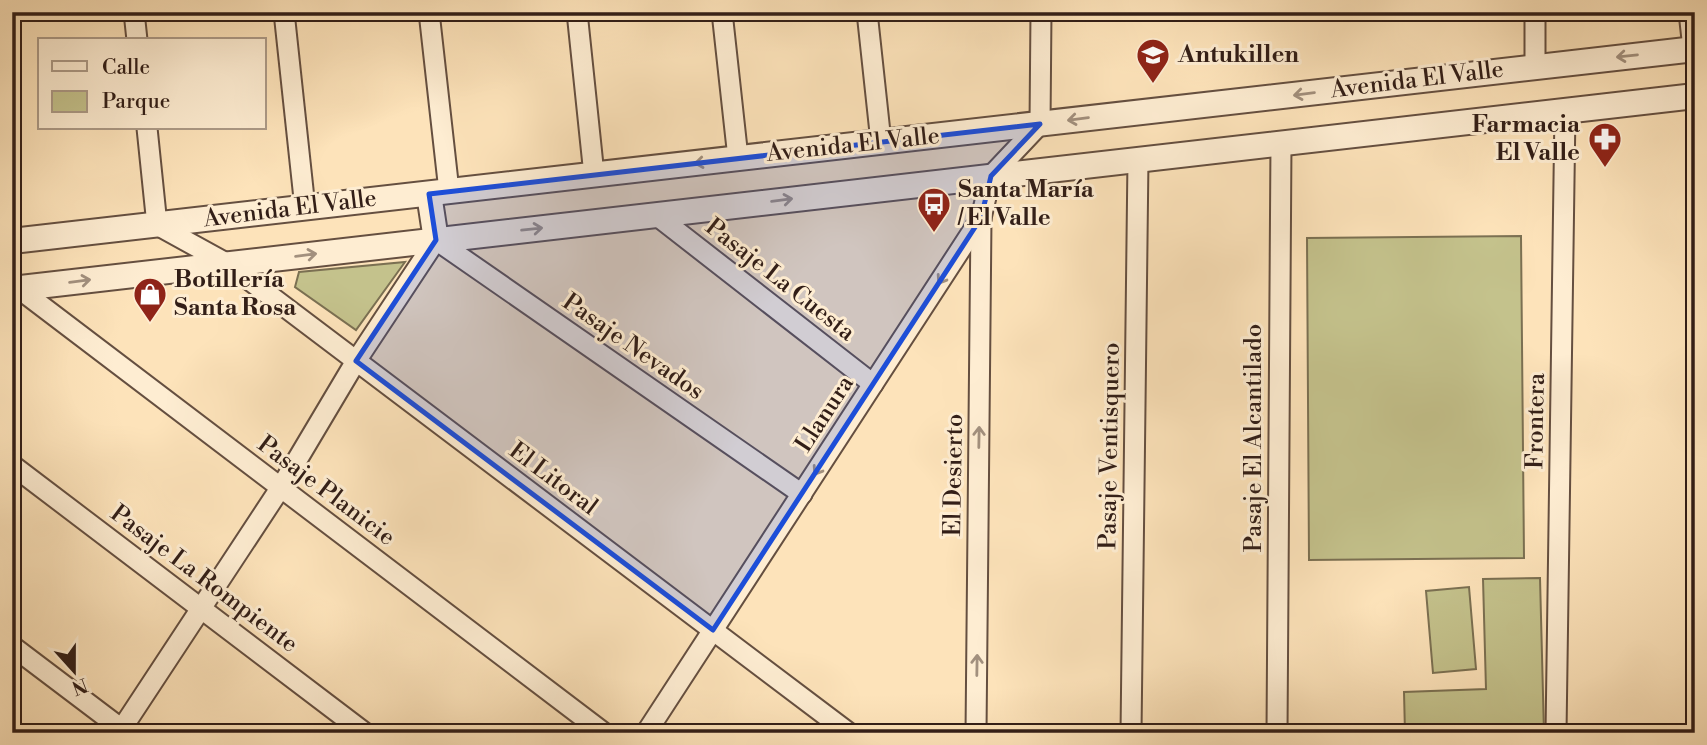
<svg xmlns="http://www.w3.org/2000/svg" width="1707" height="745" font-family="'Libre Bodoni',serif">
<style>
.green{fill:#c4c28c;stroke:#7b7052;stroke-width:2}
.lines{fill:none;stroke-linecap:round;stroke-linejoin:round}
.minor-casing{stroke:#654f40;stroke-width:23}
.tertiary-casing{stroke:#654f40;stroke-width:28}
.minor{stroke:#feedd2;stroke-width:19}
.tertiary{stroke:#feedd2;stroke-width:24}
.oneway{stroke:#a2907e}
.marked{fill:#1d4ed8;fill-opacity:0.2;stroke:#1d4ed8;stroke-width:5;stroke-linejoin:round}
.labels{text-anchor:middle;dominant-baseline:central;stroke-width:6;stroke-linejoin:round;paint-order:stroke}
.poi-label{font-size:24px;font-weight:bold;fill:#321e17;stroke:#feedd2;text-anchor:start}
.street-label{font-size:24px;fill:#321e17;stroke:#feedd2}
</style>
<rect width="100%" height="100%" fill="#fde3ba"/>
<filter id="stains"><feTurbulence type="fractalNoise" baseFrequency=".00286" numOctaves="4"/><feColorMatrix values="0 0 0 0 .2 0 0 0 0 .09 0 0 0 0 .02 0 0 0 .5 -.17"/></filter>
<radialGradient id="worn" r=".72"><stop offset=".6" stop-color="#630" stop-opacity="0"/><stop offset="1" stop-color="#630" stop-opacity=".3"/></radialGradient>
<g class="green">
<polygon points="1521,236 1524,558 1309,560 1307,238"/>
<polygon points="405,262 356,330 295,287 299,272"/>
<polygon points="1540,578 1544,733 1405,733 1404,692 1486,689 1483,579"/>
<polygon points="1469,587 1476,669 1433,673 1426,591"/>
</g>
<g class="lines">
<defs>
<g id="minor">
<polyline points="134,12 137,40"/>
<polyline points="284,12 305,208"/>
<polyline points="429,12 449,191"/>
<polyline points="577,12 594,175"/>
<polyline points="722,12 738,158"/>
<polyline points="867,12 881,142"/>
<polyline points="1689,12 1693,49"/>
<polyline points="1535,67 1535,12"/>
<polyline points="147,128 157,225 228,264 849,733"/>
<polyline points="656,215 873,384"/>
<polyline points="18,288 604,733"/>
<polyline points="12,465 365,733"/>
<polyline points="12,646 127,733"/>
<polyline points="119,733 281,487 356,361 436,240 802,494"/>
<polyline points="646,733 981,218 991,176 1040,124 1041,12"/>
<polyline points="976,733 981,219"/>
<polyline points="1131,733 1138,159"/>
<polyline points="1277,733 1281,143"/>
<polyline points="1556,733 1565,111"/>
</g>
<g id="tertiary">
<polyline points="429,194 436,240"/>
<polyline points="12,241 1695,49"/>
<polyline points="12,289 1695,96"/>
</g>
</defs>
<use href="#minor" class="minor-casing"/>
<use href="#tertiary" class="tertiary-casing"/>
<use href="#minor" class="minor"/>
<use href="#tertiary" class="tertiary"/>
</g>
<defs><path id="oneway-shaft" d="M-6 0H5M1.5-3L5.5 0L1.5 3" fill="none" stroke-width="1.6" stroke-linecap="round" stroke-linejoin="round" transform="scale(1.75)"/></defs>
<g class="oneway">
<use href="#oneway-shaft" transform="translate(1627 56) rotate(174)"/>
<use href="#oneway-shaft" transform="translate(1304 94) rotate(173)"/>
<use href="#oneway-shaft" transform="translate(1078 119) rotate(173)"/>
<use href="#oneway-shaft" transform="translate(705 162) rotate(173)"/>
<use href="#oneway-shaft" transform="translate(782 200) rotate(-7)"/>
<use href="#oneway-shaft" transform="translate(532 229) rotate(-6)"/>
<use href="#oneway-shaft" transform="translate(306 255) rotate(-7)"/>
<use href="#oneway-shaft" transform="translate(944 275) rotate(123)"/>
<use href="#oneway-shaft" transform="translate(80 281) rotate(-7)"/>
<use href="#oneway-shaft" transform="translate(979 437) rotate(-89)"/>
<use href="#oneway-shaft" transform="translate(820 466) rotate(123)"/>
<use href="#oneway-shaft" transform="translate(977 665) rotate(-89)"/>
</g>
<path class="marked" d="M1040 124 991 176 981 218 713 630 356 361 436 240 429 194Z"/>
<defs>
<symbol id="school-pin" viewBox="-11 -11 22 30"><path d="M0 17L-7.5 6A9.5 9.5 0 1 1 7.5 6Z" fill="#8f2418" stroke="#feedd2"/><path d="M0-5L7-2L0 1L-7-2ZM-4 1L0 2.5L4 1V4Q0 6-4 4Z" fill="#fff"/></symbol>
<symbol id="pharmacy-pin" viewBox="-11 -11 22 30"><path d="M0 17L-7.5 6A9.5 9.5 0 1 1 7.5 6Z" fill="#8f2418" stroke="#feedd2"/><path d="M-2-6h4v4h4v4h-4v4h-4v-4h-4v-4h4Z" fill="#fff"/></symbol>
<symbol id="bus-pin" viewBox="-11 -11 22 30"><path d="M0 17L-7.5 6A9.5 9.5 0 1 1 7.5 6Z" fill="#8f2418" stroke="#feedd2"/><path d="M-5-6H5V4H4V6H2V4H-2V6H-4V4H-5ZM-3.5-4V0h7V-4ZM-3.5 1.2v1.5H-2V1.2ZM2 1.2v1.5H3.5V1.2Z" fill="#fff"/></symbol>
<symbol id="shop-pin" viewBox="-11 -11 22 30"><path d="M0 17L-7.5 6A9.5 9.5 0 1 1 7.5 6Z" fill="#8f2418" stroke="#feedd2"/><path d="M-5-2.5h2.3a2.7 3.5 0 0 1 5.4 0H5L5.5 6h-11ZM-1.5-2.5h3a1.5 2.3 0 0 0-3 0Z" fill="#fff"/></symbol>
</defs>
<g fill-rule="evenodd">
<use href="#school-pin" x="1134" y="36" width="38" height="52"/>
<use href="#pharmacy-pin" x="1586" y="120" width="38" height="52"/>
<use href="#bus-pin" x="915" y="185" width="38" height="52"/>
<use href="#shop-pin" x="131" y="275" width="38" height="52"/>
</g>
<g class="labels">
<g class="poi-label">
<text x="1178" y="55">Antukillen</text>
<text x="1580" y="125" text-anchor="end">Farmacia<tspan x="1580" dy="28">El Valle</tspan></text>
<text x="958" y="190">Santa María<tspan x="958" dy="28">/ El Valle</tspan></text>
<text x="174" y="280">Botillería<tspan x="174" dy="28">Santa Rosa</tspan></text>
</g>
<g class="street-label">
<text transform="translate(1417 80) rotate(-7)">Avenida El Valle</text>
<text transform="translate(853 145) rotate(-6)">Avenida El Valle</text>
<text transform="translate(290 209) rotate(-7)">Avenida El Valle</text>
<text transform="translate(780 280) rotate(38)">Pasaje La Cuesta</text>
<text transform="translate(633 347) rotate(35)">Pasaje Nevados</text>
<text transform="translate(825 414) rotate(-57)">Llanura</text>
<text transform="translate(1536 421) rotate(-89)">Frontera</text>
<text transform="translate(1254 438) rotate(-90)">Pasaje El Alcantilado</text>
<text transform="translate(1110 446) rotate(-89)">Pasaje Ventisquero</text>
<text transform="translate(954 475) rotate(-89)">El Desierto</text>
<text transform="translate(553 479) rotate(37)">El Litoral</text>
<text transform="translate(326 491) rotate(37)">Pasaje Planicie</text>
<text transform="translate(204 579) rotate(37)">Pasaje La Rompiente</text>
</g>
</g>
<rect width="1707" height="745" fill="none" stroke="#fde3ba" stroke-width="42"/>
<rect x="14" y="14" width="1679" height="717" fill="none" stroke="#321e17" stroke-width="3.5"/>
<rect x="21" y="21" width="1665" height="703" fill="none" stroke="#321e17" stroke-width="2"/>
<rect x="38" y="38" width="228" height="91" fill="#feedd2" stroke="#ac9a87" stroke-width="2"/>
<rect x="52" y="61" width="35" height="10" fill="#feedd2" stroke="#ac9a87" stroke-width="2"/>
<text x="102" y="74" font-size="21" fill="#321e17">Calle</text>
<rect x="52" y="91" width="35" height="21" fill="#c4c28c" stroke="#ac9a87" stroke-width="2"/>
<text x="102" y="108" font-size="21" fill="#321e17">Parque</text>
<g transform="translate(74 671) rotate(159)" stroke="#feedd2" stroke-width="5" paint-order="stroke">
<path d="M0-5L12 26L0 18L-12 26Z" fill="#321e17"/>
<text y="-10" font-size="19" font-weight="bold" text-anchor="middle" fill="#321e17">N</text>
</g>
<rect width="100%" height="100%" filter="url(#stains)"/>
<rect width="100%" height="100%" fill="url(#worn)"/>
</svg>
